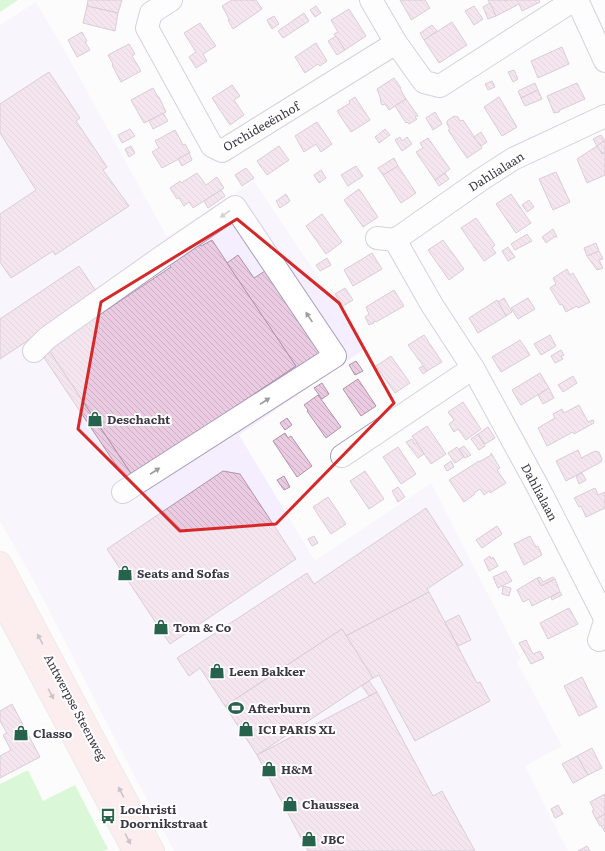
<svg xmlns="http://www.w3.org/2000/svg" width="605" height="851" font-family="Literata,serif">
<style>
.built{fill:#f4eeff}
.grass{fill:#b1f4ad}
.building{fill:url(#building-back-hatch);stroke:#b193a9}
.lines{fill:none;stroke-linecap:round;stroke-linejoin:round}
.minor-casing{stroke:#a89dbd;stroke-width:24}
.major-casing{stroke:#d8d7da;stroke-width:24}
.minor{stroke:#fff;stroke-width:22}
.major{stroke:#fddde0;stroke-width:22}
.oneway{fill:#9e9ba2}
.oneway2{fill:#93828a}
.marked{fill:none;stroke:#d62828;stroke-width:3;stroke-linejoin:round}
.labels{text-anchor:middle;dominant-baseline:central;stroke-width:4;stroke-linejoin:round;paint-order:stroke}
.street-label{font-size:12px;fill:#3c3744;stroke:#fff}
.poi-label{font-size:12px;font-weight:bold;fill:#3c3744;stroke:#fff;text-anchor:start}
</style>
<defs>
<pattern id="building-back-hatch" width="6" height="6" patternUnits="userSpaceOnUse"><rect width="6" height="6" fill="#eacbe1"/><path d="M-1 5l2 2M0 0l6 6M5-1l2 2" fill="none" stroke="#caafc2"/></pattern>
</defs>
<rect width="100%" height="100%" fill="#fcfcfc"/>
<polygon class="built" points="36,2 66,53 167,237 254,181 366,348 239,435 315,561 431,483 521,659 517,662 562,746 525,766 568,851 174,851 115,739 34,581 0,521 0,175 1,174 0,172 0,25"/>
<g class="grass">
<polygon points="0,0 18,0 0,12"/>
<polygon points="28,770 43,801 75,785 108,849 103,851 0,851 0,784"/>
</g>
<g class="building">
<polygon points="88,0 122,0 118,13 87,6"/>
<polygon points="232,0 256,0 262,9 233,29 228,20 229,19 222,6"/>
<polygon points="400,0 425,0 430,8 411,20 411,19"/>
<polygon points="488,0 505,0 505,1 508,0 539,0 540,2 522,11 519,4 496,16"/>
<polygon points="490,3 496,16 488,19 483,7"/>
<polygon points="87,6 118,13 115,31 83,23"/>
<polygon points="316,6 321,13 315,17 310,10"/>
<polygon points="474,6 483,19 474,25 465,11"/>
<polygon points="349,9 366,36 345,50 334,34 338,32 331,20"/>
<polygon points="304,13 309,21 283,38 278,31"/>
<polygon points="274,16 279,24 272,29 267,20"/>
<polygon points="452,22 467,45 439,63 424,40"/>
<polygon points="200,23 216,46 203,54 207,61 196,68 189,57 196,52 184,33"/>
<polygon points="432,25 437,31 424,40 420,33"/>
<polygon points="82,32 87,41 85,42 90,50 77,57 68,40"/>
<polygon points="336,36 345,50 337,55 328,41"/>
<polygon points="316,43 327,61 320,66 318,64 305,73 295,57"/>
<polygon points="129,44 135,54 132,56 141,71 121,82 112,65 113,64 108,55"/>
<polygon points="562,47 569,64 538,78 531,61"/>
<polygon points="514,70 518,79 513,82 508,72"/>
<polygon points="49,72 80,118 76,121 107,167 103,170 129,206 55,255 53,251 11,278 0,262 0,214 36,190 0,133 0,104"/>
<polygon points="394,78 401,88 400,89 406,99 389,110 385,104 382,105 381,103 380,97 377,89"/>
<polygon points="492,81 495,87 488,90 485,84"/>
<polygon points="535,83 538,90 521,98 518,91"/>
<polygon points="577,83 585,99 560,110 559,112 554,113 547,96"/>
<polygon points="232,85 240,96 234,100 244,115 230,125 212,98"/>
<polygon points="153,88 158,97 159,97 166,112 144,123 131,100"/>
<polygon points="538,90 542,99 525,106 521,98"/>
<polygon points="355,97 370,120 351,132 337,111 350,103 349,101"/>
<polygon points="499,97 517,127 502,136 484,107"/>
<polygon points="406,99 418,116 415,117 417,119 409,124 407,122 406,123 395,106"/>
<polygon points="435,112 442,124 433,130 426,118"/>
<polygon points="163,113 168,121 153,129 149,121"/>
<polygon points="454,116 458,117 460,121 463,120 482,148 467,158 448,130 450,129 447,124 447,121"/>
<polygon points="317,122 332,144 321,152 316,144 304,152 295,136"/>
<polygon points="130,129 135,136 122,143 118,135"/>
<polygon points="385,129 390,135 379,143 375,137"/>
<polygon points="175,130 183,145 185,144 190,153 162,168 152,152 159,148 155,141"/>
<polygon points="481,132 487,142 481,146 474,137"/>
<polygon points="601,135 605,141 597,146 593,139"/>
<polygon points="400,137 402,141 407,137 412,144 402,151 395,140"/>
<polygon points="428,138 450,169 435,180 416,152 423,148 420,143"/>
<polygon points="605,140 605,152 602,154 597,146"/>
<polygon points="131,146 135,153 129,157 125,149"/>
<polygon points="279,146 289,160 267,175 257,161"/>
<polygon points="597,146 602,154 605,152 605,175 587,183 577,159"/>
<polygon points="189,153 192,160 182,166 178,159"/>
<polygon points="394,158 398,166 383,175 378,168"/>
<polygon points="356,166 363,176 348,186 341,175"/>
<polygon points="398,166 416,193 401,203 383,175"/>
<polygon points="246,168 254,178 242,186 235,175"/>
<polygon points="321,170 326,178 319,183 314,175"/>
<polygon points="556,172 570,202 553,210 539,179"/>
<polygon points="197,173 206,185 217,177 224,188 193,208 189,202 184,206 179,198 177,199 170,188 180,181 181,183"/>
<polygon points="445,173 449,179 439,186 435,180"/>
<polygon points="359,189 378,217 363,227 344,200"/>
<polygon points="221,190 225,196 208,208 204,201"/>
<polygon points="286,194 290,201 280,208 276,201"/>
<polygon points="511,194 531,223 516,233 496,204"/>
<polygon points="529,200 534,207 527,212 522,205"/>
<polygon points="322,214 342,242 326,254 306,226"/>
<polygon points="476,218 495,245 492,248 496,253 484,261 461,228"/>
<polygon points="553,229 557,237 554,237 546,243 542,237"/>
<polygon points="527,234 532,241 515,250 511,244"/>
<polygon points="196,237 201,246 212,240 296,366 132,475 48,349 171,267 164,258"/>
<polygon points="443,240 464,269 449,280 428,250"/>
<polygon points="596,243 599,251 587,256 584,248"/>
<polygon points="508,247 515,257 508,261 502,251"/>
<polygon points="599,251 603,259 599,260 603,268 597,270 587,256"/>
<polygon points="372,253 382,269 353,286 344,270"/>
<polygon points="238,255 254,278 265,271 325,360 260,403 255,394 296,366 227,263"/>
<polygon points="327,258 331,265 320,271 316,265"/>
<polygon points="79,266 98,294 0,359 0,319"/>
<polygon points="567,269 570,275 573,273 590,302 578,308 577,306 566,312 562,304 560,305 550,288 556,284 553,278"/>
<polygon points="345,288 353,300 343,306 335,294"/>
<polygon points="394,290 404,306 376,322 375,321 373,322 374,323 369,325 365,317 369,314 366,307"/>
<polygon points="504,298 512,312 506,316 498,302"/>
<polygon points="528,298 535,309 518,319 511,308"/>
<polygon points="497,300 506,316 478,333 469,318"/>
<polygon points="424,335 442,362 427,371 408,345"/>
<polygon points="550,335 556,346 541,355 534,344"/>
<polygon points="520,340 530,355 501,372 492,357"/>
<polygon points="48,349 132,475 126,480 41,353"/>
<polygon points="561,350 564,355 561,356 563,359 555,363 551,356"/>
<polygon points="391,356 410,383 395,393 376,366"/>
<polygon points="356,361 363,371 355,375 349,365"/>
<polygon points="423,366 427,371 423,374 419,368"/>
<polygon points="540,373 549,388 521,405 512,390"/>
<polygon points="573,376 577,383 563,392 558,385"/>
<polygon points="358,379 376,406 361,416 343,389"/>
<polygon points="322,383 329,394 322,399 314,388"/>
<polygon points="549,388 554,398 543,404 538,395"/>
<polygon points="318,395 341,427 326,438 307,411 308,410 304,405"/>
<polygon points="463,402 481,429 466,440 458,429 454,432 449,424 454,420 448,412"/>
<polygon points="579,405 588,422 593,420 594,423 574,434 573,432 547,446 538,428 555,418 553,414 562,409 564,413"/>
<polygon points="287,418 292,425 285,430 280,423"/>
<polygon points="427,426 446,454 431,464 412,436"/>
<polygon points="488,427 495,438 485,444 478,434"/>
<polygon points="285,433 288,438 291,436 312,466 297,477 273,441"/>
<polygon points="478,434 485,446 479,450 471,439"/>
<polygon points="412,439 415,444 417,443 424,454 418,458 406,442"/>
<polygon points="464,446 471,455 465,458 459,449"/>
<polygon points="398,447 416,474 401,484 383,457"/>
<polygon points="457,447 464,457 455,463 448,453"/>
<polygon points="578,450 582,459 583,457 595,451 599,452 602,459 601,462 566,481 556,461"/>
<polygon points="491,453 500,468 497,470 506,483 490,493 489,491 484,495 480,489 474,493 475,494 464,502 449,480 479,461 479,462 491,455"/>
<polygon points="451,461 454,467 447,471 444,466"/>
<polygon points="223,471 240,474 296,559 170,644 107,549"/>
<polygon points="365,471 384,499 369,509 350,481"/>
<polygon points="582,473 586,480 579,484 576,476"/>
<polygon points="284,476 290,487 284,490 277,480"/>
<polygon points="398,487 405,497 398,502 392,491"/>
<polygon points="595,488 598,495 605,492 605,508 586,517 581,506 579,507 574,498"/>
<polygon points="328,497 346,524 331,534 313,507"/>
<polygon points="426,508 463,565 427,589 429,592 346,636 342,629 225,706 200,668 189,676 177,658 307,573 314,584"/>
<polygon points="497,526 502,534 482,548 476,540"/>
<polygon points="314,536 318,543 312,546 308,539"/>
<polygon points="530,536 536,547 538,546 542,555 524,565 514,544"/>
<polygon points="490,556 491,559 493,557 498,566 489,571 484,560"/>
<polygon points="506,571 512,581 498,588 493,577"/>
<polygon points="540,577 543,582 553,577 555,579 541,586 537,578"/>
<polygon points="537,578 541,586 555,579 560,592 532,606 529,599 523,602 517,590"/>
<polygon points="503,586 511,588 509,596 502,594"/>
<polygon points="429,592 477,683 480,682 490,701 415,741 379,675 373,678 346,636"/>
<polygon points="560,592 562,595 552,600 551,597"/>
<polygon points="569,608 578,624 548,639 540,623"/>
<polygon points="459,615 471,640 458,646 445,622"/>
<polygon points="342,629 373,678 257,755 225,706"/>
<polygon points="526,640 533,654 540,651 544,658 531,664 519,643"/>
<polygon points="582,677 597,707 579,716 564,686"/>
<polygon points="369,681 377,692 369,696 362,686"/>
<polygon points="377,692 433,796 442,791 475,851 308,851 257,755"/>
<polygon points="12,704 40,757 0,778 0,756 11,750 3,735 7,733 0,721 0,711"/>
<polygon points="592,748 602,768 588,775 577,756"/>
<polygon points="577,756 588,775 573,783 562,764"/>
<polygon points="605,794 605,814 596,819 592,811 594,810 590,802"/>
<polygon points="558,805 563,814 555,818 551,809"/>
<polygon points="605,814 605,832 601,825 600,826 596,819"/>
<polygon points="587,846 590,851 578,851"/>
</g>
<g class="lines">
<defs>
<g id="minor">
<polyline points="171,0 151,13 147,28 212,146 222,151 396,43"/>
<polyline points="371,0 396,43 424,82 440,86 574,0"/>
<polyline points="577,0 605,61"/>
<polyline points="605,116 513,159 482,179 395,240 432,305 473,368 538,487 605,618"/>
<polyline points="377,238 395,240"/>
<polyline points="34,351 47,338 163,256 235,207 335,356 123,492"/>
<polyline points="342,456 473,368"/>
<polyline points="599,640 605,621"/>
</g>
<g id="major">
<polyline points="0,563 153,851"/>
<polyline points="0,598 134,851"/>
</g>
</defs>
<use href="#minor" class="minor-casing"/>
<use href="#major" class="major-casing"/>
<use href="#minor" class="minor"/>
<use href="#major" class="major"/>
</g>
<defs><path id="oneway-solid" d="M-6-.8H1V-3.2L6.5 0L1 3.2V.8H-6Z"/></defs>
<g class="oneway">
<use href="#oneway-solid" transform="translate(225 214) rotate(146)"/>
<use href="#oneway-solid" transform="translate(309 317) rotate(-124)"/>
<use href="#oneway-solid" transform="translate(265 401) rotate(-33)"/>
<use href="#oneway-solid" transform="translate(155 471) rotate(-33)"/>
</g>
<g class="oneway2">
<use href="#oneway-solid" transform="translate(40 639) rotate(-118)"/>
<use href="#oneway-solid" transform="translate(51 694) rotate(62)"/>
<use href="#oneway-solid" transform="translate(121 792) rotate(-118)"/>
<use href="#oneway-solid" transform="translate(128 839) rotate(62)"/>
</g>
<path d="M0 0H605V851H0ZM237 219 339 303 394 403 276 524 180 531 78 429 101 302Z" fill="#fcfcfc" fill-opacity=".55" fill-rule="evenodd"/>
<path class="marked" d="M237 219 339 303 394 403 276 524 180 531 78 429 101 302Z"/>
<defs>
<symbol id="shop-bare" viewBox="-9 -9 18 18"><path d="M-5-2.5h2.3a2.7 3.5 0 0 1 5.4 0H5L5.5 6h-11ZM-1.5-2.5h3a1.5 2.3 0 0 0-3 0Z" fill="#27624c" stroke="#fff" stroke-width="2.5" paint-order="stroke"/></symbol>
<symbol id="stadium-bare" viewBox="-9 -9 18 18"><path d="M0-5a6.5 5 0 1 0 0 10a6.5 5 0 1 0 0-10ZM-3.5-1.8h7v3.6h-7Z" fill="#27624c" stroke="#fff" stroke-width="2.5" paint-order="stroke"/></symbol>
<symbol id="bus-bare" viewBox="-9 -9 18 18"><path d="M-5-6H5V4H4V6H2V4H-2V6H-4V4H-5ZM-3.5-4V0h7V-4ZM-3.5 1.2v1.5H-2V1.2ZM2 1.2v1.5H3.5V1.2Z" fill="#27624c" stroke="#fff" stroke-width="2.5" paint-order="stroke"/></symbol>
</defs>
<g fill-rule="evenodd">
<use href="#shop-bare" x="84" y="408" width="22" height="22"/>
<use href="#shop-bare" x="114" y="562" width="22" height="22"/>
<use href="#shop-bare" x="150" y="616" width="22" height="22"/>
<use href="#shop-bare" x="206" y="660" width="22" height="22"/>
<use href="#stadium-bare" x="225" y="697" width="22" height="22"/>
<use href="#shop-bare" x="235" y="718" width="22" height="22"/>
<use href="#shop-bare" x="10" y="722" width="22" height="22"/>
<use href="#shop-bare" x="258" y="758" width="22" height="22"/>
<use href="#shop-bare" x="279" y="793" width="22" height="22"/>
<use href="#bus-bare" x="97" y="805" width="22" height="22"/>
<use href="#shop-bare" x="298" y="828" width="22" height="22"/>
</g>
<g class="labels">
<g class="street-label">
<text transform="translate(261 126) rotate(-30)">Orchideeënhof</text>
<text transform="translate(496 171) rotate(-32)">Dahlialaan</text>
<text transform="translate(540 492) rotate(62)">Dahlialaan</text>
<text transform="translate(76 707) rotate(62)">Antwerpse Steenweg</text>
</g>
<g class="poi-label">
<text x="107" y="419">Deschacht</text>
<text x="137" y="573">Seats and Sofas</text>
<text x="173" y="627">Tom &amp; Co</text>
<text x="229" y="671">Leen Bakker</text>
<text x="248" y="708">Afterburn</text>
<text x="258" y="729">ICI PARIS XL</text>
<text x="33" y="733">Classo</text>
<text x="281" y="769">H&amp;M</text>
<text x="302" y="804">Chaussea</text>
<text x="120" y="809">Lochristi<tspan x="120" dy="14">Doornikstraat</tspan></text>
<text x="321" y="839">JBC</text>
</g>
</g>
</svg>
